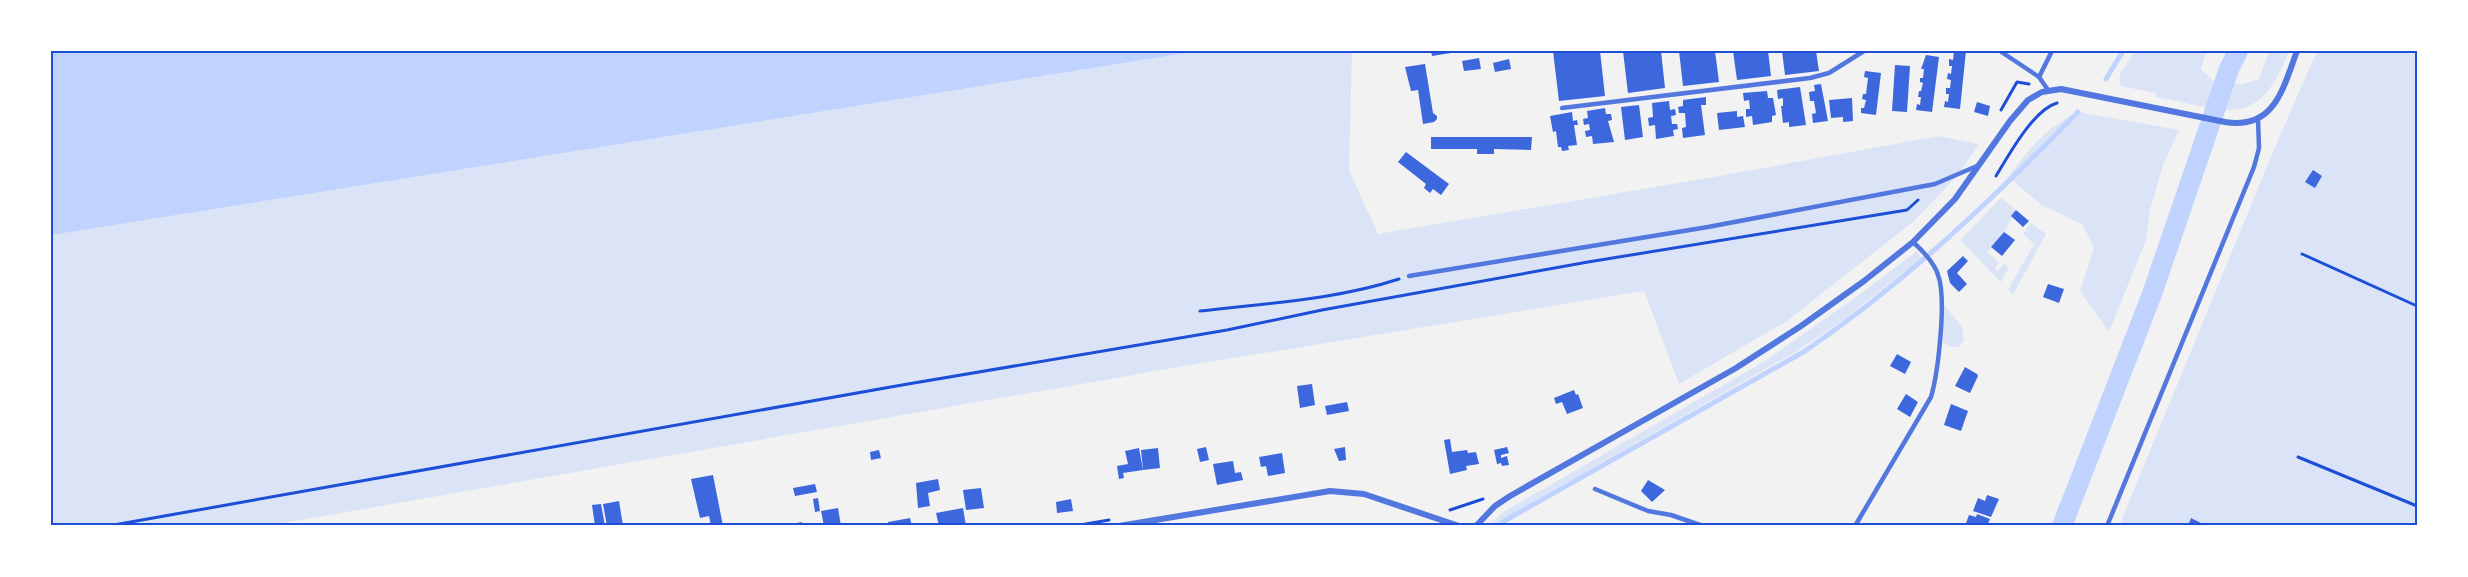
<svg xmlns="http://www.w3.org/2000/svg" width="2468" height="577" font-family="'Zilla Slab',serif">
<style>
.green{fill:#dbe4f7}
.water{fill:#bfd3fe}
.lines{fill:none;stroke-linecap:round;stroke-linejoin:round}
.stream{stroke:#bfd3fe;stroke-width:5}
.canal{stroke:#bfd3fe;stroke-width:20}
.building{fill:#3d67dc}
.path{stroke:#1d4ed8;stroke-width:3}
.service{stroke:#5277de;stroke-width:4.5}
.minor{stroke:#5277de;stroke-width:6}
.neatline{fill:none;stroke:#1d4ed8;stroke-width:2}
</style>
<rect width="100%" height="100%" fill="#f2f2f2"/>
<g class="green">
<polygon points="1199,51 1352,51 1349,170 1378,234 1725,175 1938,136 1979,144 1957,176 1914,221 1787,321 1679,384 1644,291 1179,367 266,526 51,526 51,234"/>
<path d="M2135 51H2206L2201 69 2216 84H2243L2259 79 2269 51H2289C2258 132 2227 110 2156 97V93L2120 86V74Z"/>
<polygon points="2317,51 2417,51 2417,526 2119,526 2275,147"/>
<path d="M2078 112 2179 130 2163 165 2150 210 2146 240 2109 332 2080 291 2094 248 2083 225 2042 205 2008 177C2032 146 2042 131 2078 112Z"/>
<polygon points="2001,198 2016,210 2004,232 1987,252 1999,263 1995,269 1997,271 2004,264 2009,268 2001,282 1960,240"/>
<polygon points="2031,223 2046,234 2013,295 2008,290 2034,244 2023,234"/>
<polygon points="1917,251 1922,258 1839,323 1792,354 1536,500 1495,526 1488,526 1505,511 1765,361 1860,294"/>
<polygon points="1944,305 1962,327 1964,341 1958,347 1950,347 1943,342"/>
</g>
<polygon class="water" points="51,51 1199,51 51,235"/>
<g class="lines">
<g class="stream">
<polyline points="2106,79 2123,51"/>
<path d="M1499 526 1506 520 1805 351C1906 282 1993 199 2078 112"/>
</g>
<polyline class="canal" points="2062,526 2152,294 2229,69 2238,51"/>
</g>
<g class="building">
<polygon points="1431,51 1451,51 1451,53 1432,56"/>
<polygon points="1553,51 1600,51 1605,96 1559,101"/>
<polygon points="1623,51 1661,51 1665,88 1628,93"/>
<polygon points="1679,51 1715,51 1719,82 1683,86"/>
<polygon points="1733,51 1768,51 1771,76 1737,80"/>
<polygon points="1782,51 1816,51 1819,71 1785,75"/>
<polygon points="1954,51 1966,51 1960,109 1944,107 1945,101 1948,102 1949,94 1946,94 1946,88 1950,88 1951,80 1947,79 1948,73 1951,74 1952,66 1949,66 1949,59 1953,60"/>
<polygon points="1926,55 1939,57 1932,112 1916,110 1917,104 1920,105 1921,97 1918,97 1919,91 1921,91 1923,83 1920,82 1920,78 1923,78 1924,69 1921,69"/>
<polygon points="1479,58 1481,69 1464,71 1462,61"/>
<polygon points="1509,59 1511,69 1495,72 1493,63"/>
<polygon points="1425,64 1433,113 1437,116 1437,119 1434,122 1423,124 1418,90 1411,91 1405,67"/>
<polygon points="1895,65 1910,66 1907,112 1892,111"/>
<polygon points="1865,71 1881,73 1876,115 1861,113 1861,108 1864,108 1866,100 1862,99 1863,94 1866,94 1868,78 1864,77"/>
<polygon points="1821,84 1828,121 1813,123 1812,114 1816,113 1814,101 1810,101 1809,92 1815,91 1814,85"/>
<polygon points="1800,87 1806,125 1789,127 1789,122 1783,123 1781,106 1783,106 1783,98 1778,99 1777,90"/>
<polygon points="1767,91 1768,98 1773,98 1776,115 1772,116 1772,122 1753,125 1752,116 1746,117 1746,109 1750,109 1749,100 1744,101 1743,93"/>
<polygon points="1706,97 1706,105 1701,105 1705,135 1683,138 1682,128 1686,127 1685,113 1679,113 1678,107 1683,106 1683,100"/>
<polygon points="1852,98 1853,121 1843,122 1843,117 1831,118 1829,100"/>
<polygon points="1669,101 1670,110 1675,109 1676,115 1671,116 1672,124 1677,124 1678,129 1673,130 1674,136 1656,139 1655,125 1649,126 1648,118 1653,117 1652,103"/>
<polygon points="1977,102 1990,106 1988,116 1974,112"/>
<polygon points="1639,105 1643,137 1625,140 1621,107"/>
<polygon points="1605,108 1606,114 1611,114 1612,120 1608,121 1614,142 1593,144 1592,136 1586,137 1585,131 1590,130 1589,124 1584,125 1583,119 1588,118 1587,111"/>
<polygon points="1737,111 1737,117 1743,116 1745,127 1719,130 1717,113"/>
<polygon points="1572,112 1573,121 1577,120 1578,125 1574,125 1577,145 1568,146 1569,150 1562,151 1561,147 1558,147 1556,131 1553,132 1550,116"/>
<polygon points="1431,137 1532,137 1531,150 1494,149 1494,154 1477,154 1477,149 1431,149"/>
<polygon points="1406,152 1449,184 1441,195 1433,189 1430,193 1424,188 1426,184 1398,162"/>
<polygon points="2313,170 2322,176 2315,188 2305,182"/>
<polygon points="2016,210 2029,221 2023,227 2011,216"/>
<polygon points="2004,232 2015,240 2002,256 1991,247"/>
<polygon points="1963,256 1968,261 1957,273 1967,284 1959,292 1950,283 1947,271"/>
<polygon points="2048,284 2064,289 2059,303 2043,297"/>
<polygon points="1897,354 1911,362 1905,374 1890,366"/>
<polygon points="1965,367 1977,374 1978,376 1970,393 1955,386"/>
<polygon points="1312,384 1315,405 1300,408 1297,386"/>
<polygon points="1574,390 1576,395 1578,394 1583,408 1567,414 1562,402 1556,404 1554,398"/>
<polygon points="1906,394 1918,402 1910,417 1897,409"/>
<polygon points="1347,402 1349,411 1327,415 1325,406"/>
<polygon points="1951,404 1968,411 1961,431 1944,425"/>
<polygon points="1450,439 1452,452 1467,450 1468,453 1476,452 1479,464 1466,466 1467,470 1450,474 1444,440"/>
<polygon points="1206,447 1209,460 1200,462 1197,449"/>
<polygon points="1345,447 1346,460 1339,461 1334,449"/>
<polygon points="1507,447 1509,453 1501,455 1501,458 1507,456 1509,465 1502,466 1501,463 1497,464 1494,450"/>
<polygon points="1139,448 1143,470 1123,473 1124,478 1119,479 1117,466 1128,464 1125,451"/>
<polygon points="1158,448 1160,468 1143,470 1141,450"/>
<polygon points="879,450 881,458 871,460 870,452"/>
<polygon points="1282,453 1285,473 1268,476 1266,466 1261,467 1259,457"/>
<polygon points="1233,461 1235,473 1241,472 1243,480 1217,485 1213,464"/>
<polygon points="713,475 723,526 711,526 709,516 700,518 691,479"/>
<polygon points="938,479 940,490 928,493 930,506 918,508 916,483"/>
<polygon points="1648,480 1665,490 1652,502 1641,491"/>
<polygon points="815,484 817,492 795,496 793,488"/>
<polygon points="981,488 984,508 966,510 963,490"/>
<polygon points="1987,495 1999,499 1991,517 1973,511 1978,498 1985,501"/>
<polygon points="818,498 820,511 815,512 813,499"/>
<polygon points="1071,499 1073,511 1057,513 1056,502"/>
<polygon points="619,501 623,526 607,526 603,504"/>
<polygon points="601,504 605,526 595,526 592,505"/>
<polygon points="838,508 841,526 824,526 821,511"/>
<polygon points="963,508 966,526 939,526 936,513"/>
<polygon points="1977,514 1990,519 1987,526 1965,526 1969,515 1976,517"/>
<polygon points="910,518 912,526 888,526 888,522"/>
<polygon points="2191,518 2207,526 2188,526"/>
<polygon points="802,522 802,526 786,526 786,525"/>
</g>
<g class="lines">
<g class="path">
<polyline points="2001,110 2017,82 2029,84"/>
<path d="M1996 176C2009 155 2033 110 2057 103"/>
<polyline points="2302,254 2417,306"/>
<path d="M1200 311C1266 303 1335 300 1399 279"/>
<polyline points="2298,457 2417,506"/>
<polyline points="1450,510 1483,499"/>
<polyline points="108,526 902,385 1227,330 1322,310 1588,262 1907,210 1918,200"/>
<polyline points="1074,526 1109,520"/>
</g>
<g class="service">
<polyline points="2000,51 2039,77 2048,90"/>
<polyline points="2039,77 2052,51"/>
<polyline points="1562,108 1810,78 1829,73 1864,51"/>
<polyline points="1409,276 1708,227 1935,184 1977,166"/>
<polyline points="1595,489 1648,511 1671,515 1703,526"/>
<path d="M1855 526 1931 397C1938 373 1947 298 1938 275 1934 262 1923 251 1913 242"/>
<polyline points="2107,526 2254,167 2259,148 2258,119"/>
</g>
<g class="minor">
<polyline points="1119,526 1330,491 1364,494 1459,526"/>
<path d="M1476 526 1495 506 1510 496 1736 368 1801 326 1864 281 1913 242 1955 199 2010 121 2028 100 2042 92 2061 89 2225 122C2275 130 2283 88 2297 51"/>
</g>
</g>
<rect width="2468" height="577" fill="none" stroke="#ffffff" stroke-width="105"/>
<rect x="52" y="52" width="2364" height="472" class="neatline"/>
</svg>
